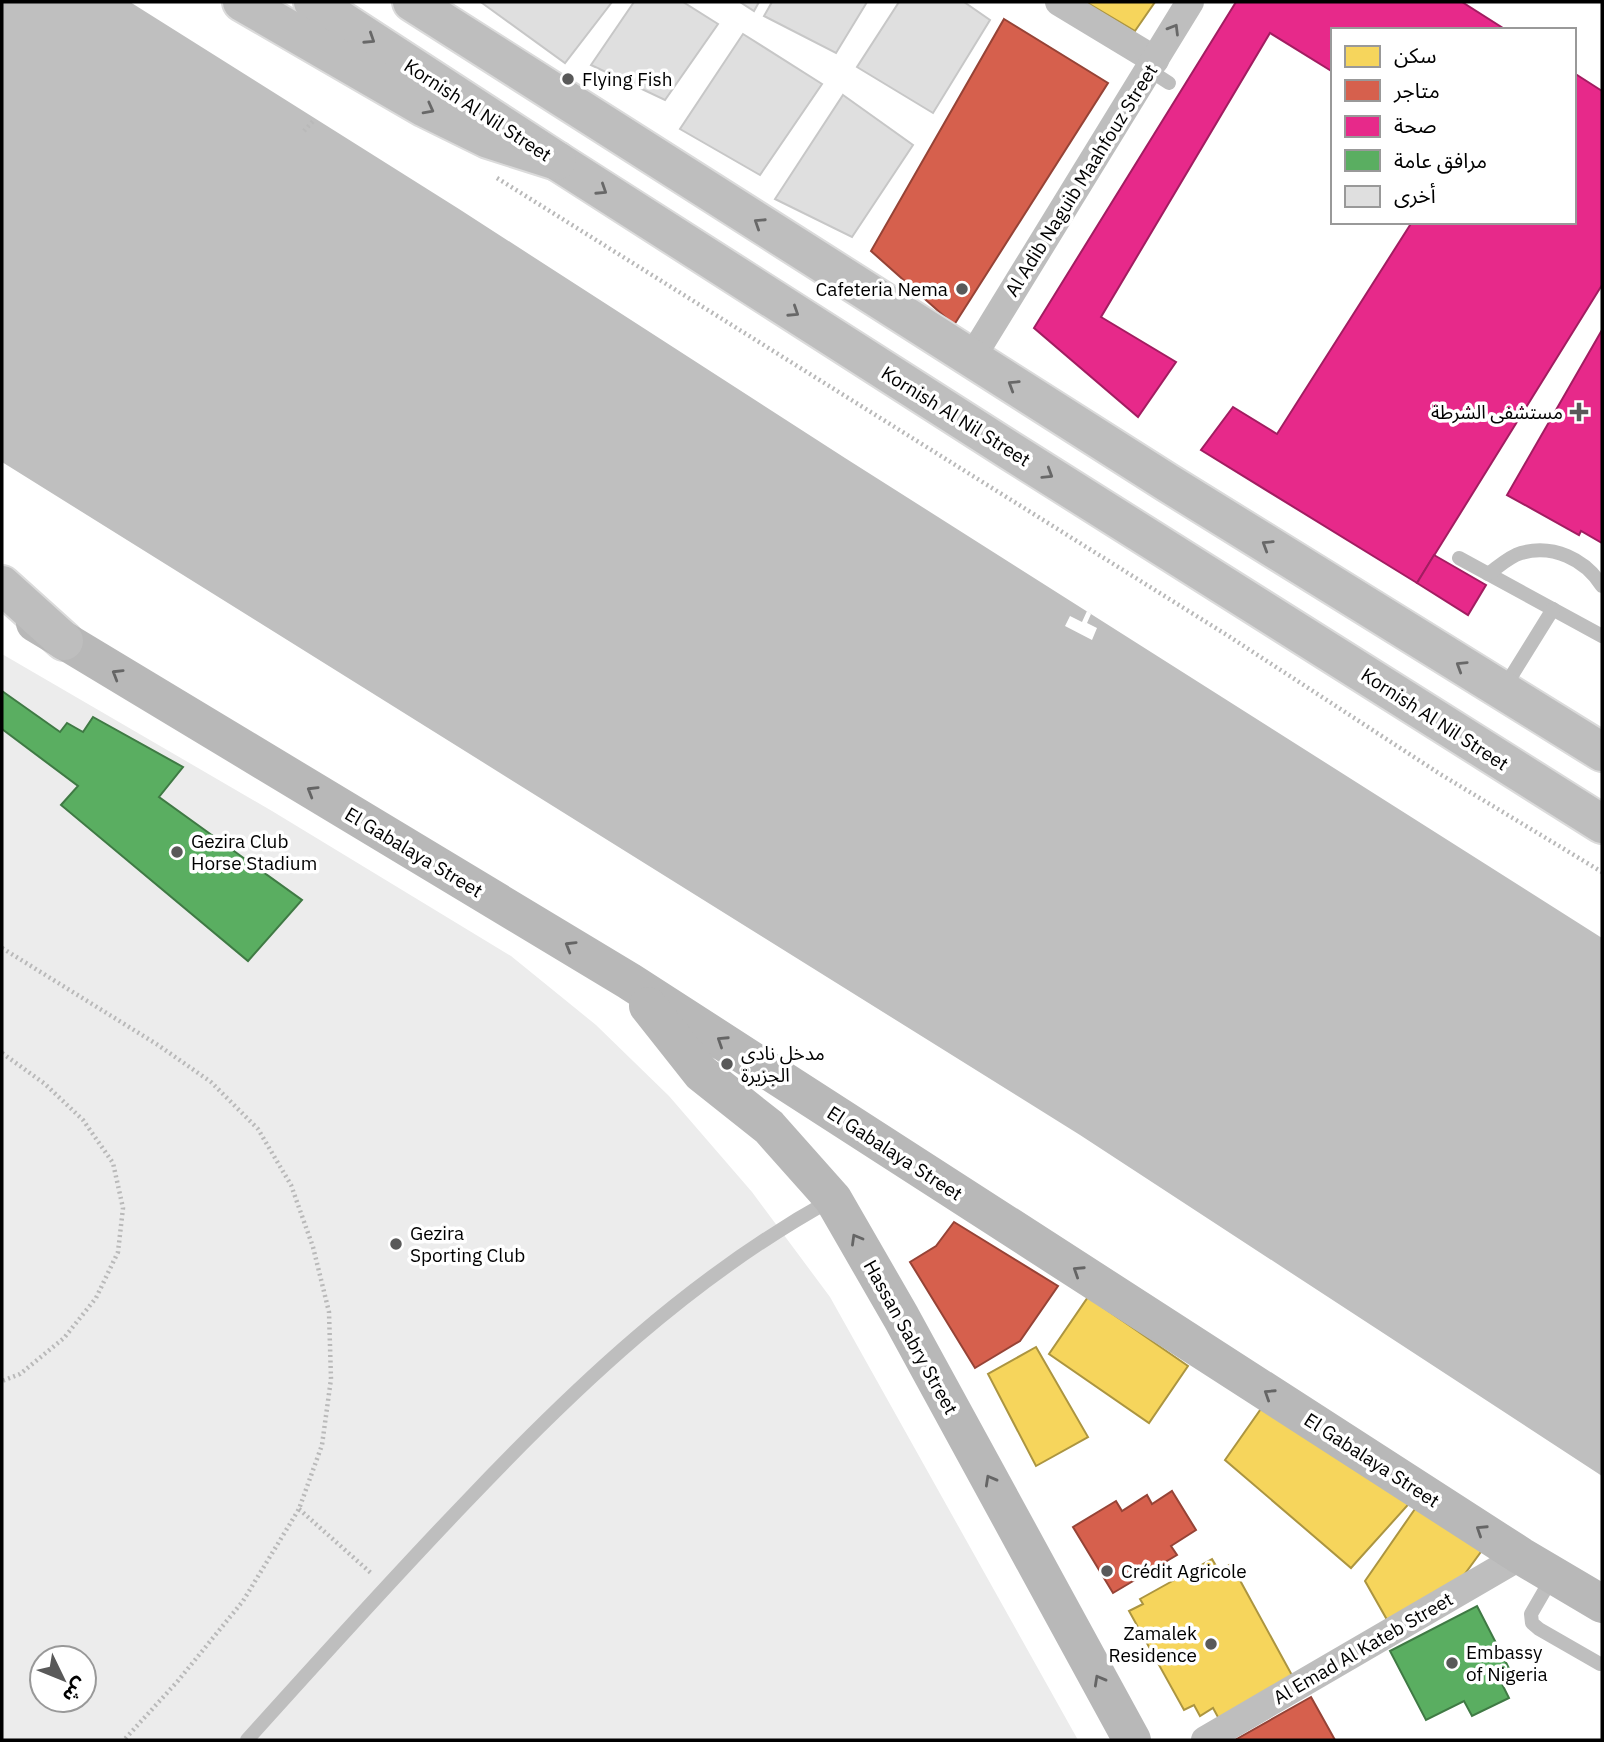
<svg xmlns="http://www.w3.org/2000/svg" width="1604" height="1742" font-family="'IBM Plex Sans','Noto Sans Arabic',sans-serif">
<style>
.green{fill:#ececec;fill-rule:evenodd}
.water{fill:#bfbfbf}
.pier{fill:#fff}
.homes{fill:#f6d55c;stroke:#ac9540;stroke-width:2}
.shops{fill:#d6604d;stroke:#964336;stroke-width:2}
.health{fill:#e7298a;stroke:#a21d61;stroke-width:2}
.public{fill:#5aae61;stroke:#3f7a44;stroke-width:2}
.building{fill:#dfdfdf;stroke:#c7c7c7;stroke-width:2}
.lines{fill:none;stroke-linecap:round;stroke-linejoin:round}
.primary-casing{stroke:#dbdbdb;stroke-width:42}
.highway-casing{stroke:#dbdbdb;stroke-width:42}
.path{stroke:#b9b9b9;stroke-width:4.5;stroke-dasharray:2 3.5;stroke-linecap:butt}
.lane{stroke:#bebebe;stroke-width:14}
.street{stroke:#bebebe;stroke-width:28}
.secondary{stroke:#b8b8b8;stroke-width:38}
.primary{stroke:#bebebe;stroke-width:38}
.highway{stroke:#bebebe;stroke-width:38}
.oneway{stroke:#686868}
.oneway2{stroke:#656565}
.poi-dot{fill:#595959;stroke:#fff;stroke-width:2.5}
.labels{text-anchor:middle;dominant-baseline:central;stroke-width:7;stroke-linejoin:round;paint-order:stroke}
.poi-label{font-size:19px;fill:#000;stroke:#fff;text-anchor:start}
.street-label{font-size:19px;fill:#000;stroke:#fff}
</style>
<rect width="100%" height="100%" fill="#fff"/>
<path class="green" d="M2 654 272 811 511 956 596 1025 669 1096 752 1192 830 1297 1078 1740H2ZM42 1658H84V1700H42Z"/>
<polygon class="water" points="2,2 130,2 459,209 845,458 1602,938 1602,1476 1080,1135 2,462"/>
<polygon class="pier" points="1087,611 1091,614 1087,623 1097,628 1092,640 1065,626 1070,616 1082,622"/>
<g class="homes">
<polygon points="1086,2 1155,2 1135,31"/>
<polygon points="1088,1297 1188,1366 1149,1423 1049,1354"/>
<polygon points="1036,1347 1088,1437 1036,1466 988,1374"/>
<polygon points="1270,1396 1415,1497 1351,1568 1225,1460"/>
<polygon points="1417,1506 1483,1549 1456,1586 1390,1625 1365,1581"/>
<polygon points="1212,1559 1219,1571 1231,1564 1293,1677 1219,1719 1213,1708 1200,1716 1194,1705 1184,1710 1129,1611 1143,1604 1140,1599"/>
</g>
<g class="shops">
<polygon points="1004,19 1108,83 954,325 871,251"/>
<polygon points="954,1222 1058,1286 1020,1341 975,1368 910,1262 936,1246"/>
<polygon points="1172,1491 1196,1530 1171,1546 1177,1555 1113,1593 1073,1527 1116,1501 1122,1511 1147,1495 1152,1504"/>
<polygon points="1311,1697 1335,1740 1235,1740"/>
</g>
<g class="health">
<polygon points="1236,2 1462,2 1506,30 1333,30 1333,72 1270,33 1101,317 1176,362 1138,417 1034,328"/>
<polygon points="1574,73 1602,91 1602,285 1417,583 1201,450 1233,407 1277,434 1412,222 1574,222"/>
<polygon points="1602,330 1602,543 1581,531 1579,535 1507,495"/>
<polygon points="1434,555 1486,585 1468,615 1417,583"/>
</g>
<g class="public">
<polygon points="2,691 60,732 67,723 83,732 93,717 183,767 159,797 302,900 248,961 61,805 78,786 2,729"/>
<polygon points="1477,1606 1513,1676 1501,1682 1509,1698 1472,1716 1464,1701 1426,1720 1390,1651"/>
</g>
<g class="building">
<polygon points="483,2 612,2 565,63 482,3"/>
<polygon points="634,2 683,2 718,24 665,100 591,65"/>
<polygon points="740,2 759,2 754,11"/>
<polygon points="772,2 867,2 836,53 764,16"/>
<polygon points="899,2 964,2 990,20 933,113 857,67"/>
<polygon points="743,34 822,84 760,175 680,129"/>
<polygon points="843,95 913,145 852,237 775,199"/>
</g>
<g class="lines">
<defs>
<g id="primary">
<polyline points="313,2 557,161 1009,450 1602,824"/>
<polyline points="412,2 1168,483 1602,752"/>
</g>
<g id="highway">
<polyline points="242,2 425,108 488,139 557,161"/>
<polyline points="2,585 64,641"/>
</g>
</defs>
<use href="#primary" class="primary-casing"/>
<use href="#highway" class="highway-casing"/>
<g class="path">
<polyline points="304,131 315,119"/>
<polyline points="497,178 1230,637 1440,774 1602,872"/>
<polyline points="2,948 158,1045 211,1082 258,1129 291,1185 313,1247 329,1312 331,1379 322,1445 299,1509 243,1601 177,1682 124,1740"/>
<polyline points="2,1053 45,1084 83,1120 113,1163 123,1208 118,1252 96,1298 64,1338 20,1374 2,1381"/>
<polyline points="299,1509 372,1574"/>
</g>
<g class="lane">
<polyline points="1149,70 1169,83"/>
<polyline points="1459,558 1602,636"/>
<path d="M1488 574C1498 567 1510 556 1521 553 1553 544 1585 559 1602 586"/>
<polyline points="1504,688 1553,609"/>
<polyline points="1553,1576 1531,1614 1532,1623 1539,1629 1600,1664"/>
<path d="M247 1740C319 1660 391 1580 466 1502 575 1387 691 1277 831 1200"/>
</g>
<g class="street">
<polyline points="1059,2 1155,60"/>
<polyline points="971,359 1190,2"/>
<polyline points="1205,1740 1521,1556"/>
</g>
<g class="secondary">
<polyline points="35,623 629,981 1521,1556 1602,1604"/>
<polyline points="648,1006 701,1073 769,1127 833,1199 901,1317 1132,1740"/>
</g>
<use href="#primary" class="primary"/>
<use href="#highway" class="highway"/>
</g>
<defs><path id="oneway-chevron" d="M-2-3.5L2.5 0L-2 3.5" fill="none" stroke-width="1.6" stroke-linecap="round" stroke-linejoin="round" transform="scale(1.75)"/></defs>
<g class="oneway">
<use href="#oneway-chevron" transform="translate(1174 29) rotate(-59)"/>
<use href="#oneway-chevron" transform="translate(370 39) rotate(33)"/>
<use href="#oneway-chevron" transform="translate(429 109) rotate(28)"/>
<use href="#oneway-chevron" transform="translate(602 190) rotate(33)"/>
<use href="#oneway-chevron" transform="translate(759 223) rotate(-147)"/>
<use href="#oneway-chevron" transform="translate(794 312) rotate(33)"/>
<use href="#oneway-chevron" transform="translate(1013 385) rotate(-148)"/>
<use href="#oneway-chevron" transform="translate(1048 474) rotate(32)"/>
<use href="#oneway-chevron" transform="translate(1267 545) rotate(-148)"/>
<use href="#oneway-chevron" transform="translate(1461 666) rotate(-148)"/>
</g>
<g class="oneway2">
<use href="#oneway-chevron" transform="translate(117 674) rotate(-149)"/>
<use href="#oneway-chevron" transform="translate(312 791) rotate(-149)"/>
<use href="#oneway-chevron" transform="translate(570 946) rotate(-149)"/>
<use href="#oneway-chevron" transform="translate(722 1041) rotate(-147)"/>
<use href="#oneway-chevron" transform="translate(856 1239) rotate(-120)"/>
<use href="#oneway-chevron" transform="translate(1078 1271) rotate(-147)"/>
<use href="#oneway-chevron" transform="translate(1269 1394) rotate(-147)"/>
<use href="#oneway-chevron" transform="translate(990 1480) rotate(-119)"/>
<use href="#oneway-chevron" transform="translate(1481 1530) rotate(-147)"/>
<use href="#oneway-chevron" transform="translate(1099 1680) rotate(-119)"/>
</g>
<g class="poi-dot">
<circle cx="568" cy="79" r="7"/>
<circle cx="962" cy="289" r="7"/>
<path d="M1575.5 401.5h7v7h7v7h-7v7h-7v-7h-7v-7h7z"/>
<circle cx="177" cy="852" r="7"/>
<circle cx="727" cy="1064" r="7"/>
<circle cx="396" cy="1244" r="7"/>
<circle cx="1107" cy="1571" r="7"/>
<circle cx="1211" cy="1644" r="7"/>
<circle cx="1452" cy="1663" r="7"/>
</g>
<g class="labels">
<g class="poi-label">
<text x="582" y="79">Flying Fish</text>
<text x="948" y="289" text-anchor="end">Cafeteria Nema</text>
<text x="1563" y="412" text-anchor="end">مستشفى الشرطة</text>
<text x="191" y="841">Gezira Club<tspan x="191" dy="22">Horse Stadium</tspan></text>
<text x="741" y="1053">مدخل نادى<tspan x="741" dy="22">الجزيرة</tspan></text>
<text x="410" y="1233">Gezira<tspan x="410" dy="22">Sporting Club</tspan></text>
<text x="1121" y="1571">Crédit Agricole</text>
<text x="1197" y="1633" text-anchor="end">Zamalek<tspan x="1197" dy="22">Residence</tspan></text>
<text x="1466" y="1652">Embassy<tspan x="1466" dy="22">of Nigeria</tspan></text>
</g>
<g class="street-label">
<text transform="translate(478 110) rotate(33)">Kornish Al Nil Street</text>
<text transform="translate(1081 180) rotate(-58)">Al Adib Naguib Maahfouz Street</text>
<text transform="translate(956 416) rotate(32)">Kornish Al Nil Street</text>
<text transform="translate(1435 719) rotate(33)">Kornish Al Nil Street</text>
<text transform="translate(414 852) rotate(31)">El Gabalaya Street</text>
<text transform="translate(895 1153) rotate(33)">El Gabalaya Street</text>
<text transform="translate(911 1337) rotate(61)">Hassan Sabry Street</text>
<text transform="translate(1372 1460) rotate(33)">El Gabalaya Street</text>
<text transform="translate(1363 1648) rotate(-30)">Al Emad Al Kateb Street</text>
</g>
</g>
<rect width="1604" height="1742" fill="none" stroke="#000000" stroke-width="7"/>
<rect x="1331" y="28" width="245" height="196" fill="#ffffff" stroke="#999999" stroke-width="2"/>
<rect x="1345" y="46" width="35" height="21" fill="#f6d55c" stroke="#999999" stroke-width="2"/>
<text x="1394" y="63" font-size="21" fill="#000000">سكن</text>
<rect x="1345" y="80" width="35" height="21" fill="#d6604d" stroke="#999999" stroke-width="2"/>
<text x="1394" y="98" font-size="21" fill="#000000">متاجر</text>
<rect x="1345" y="116" width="35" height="21" fill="#e7298a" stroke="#999999" stroke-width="2"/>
<text x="1394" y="133" font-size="21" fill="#000000">صحة</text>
<rect x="1345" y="150" width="35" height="21" fill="#5aae61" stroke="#999999" stroke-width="2"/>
<text x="1394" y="168" font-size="21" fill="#000000">مرافق عامة</text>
<rect x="1345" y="186" width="35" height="21" fill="#dfdfdf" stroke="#999999" stroke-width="2"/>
<text x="1394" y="203" font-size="21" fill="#000000">أخرى</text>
<g transform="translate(63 1679) rotate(133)"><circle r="33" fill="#ffffff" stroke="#999999" stroke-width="2"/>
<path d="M0-5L12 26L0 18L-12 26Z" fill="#595959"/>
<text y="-10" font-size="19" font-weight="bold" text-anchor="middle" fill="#000000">ش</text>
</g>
</svg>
